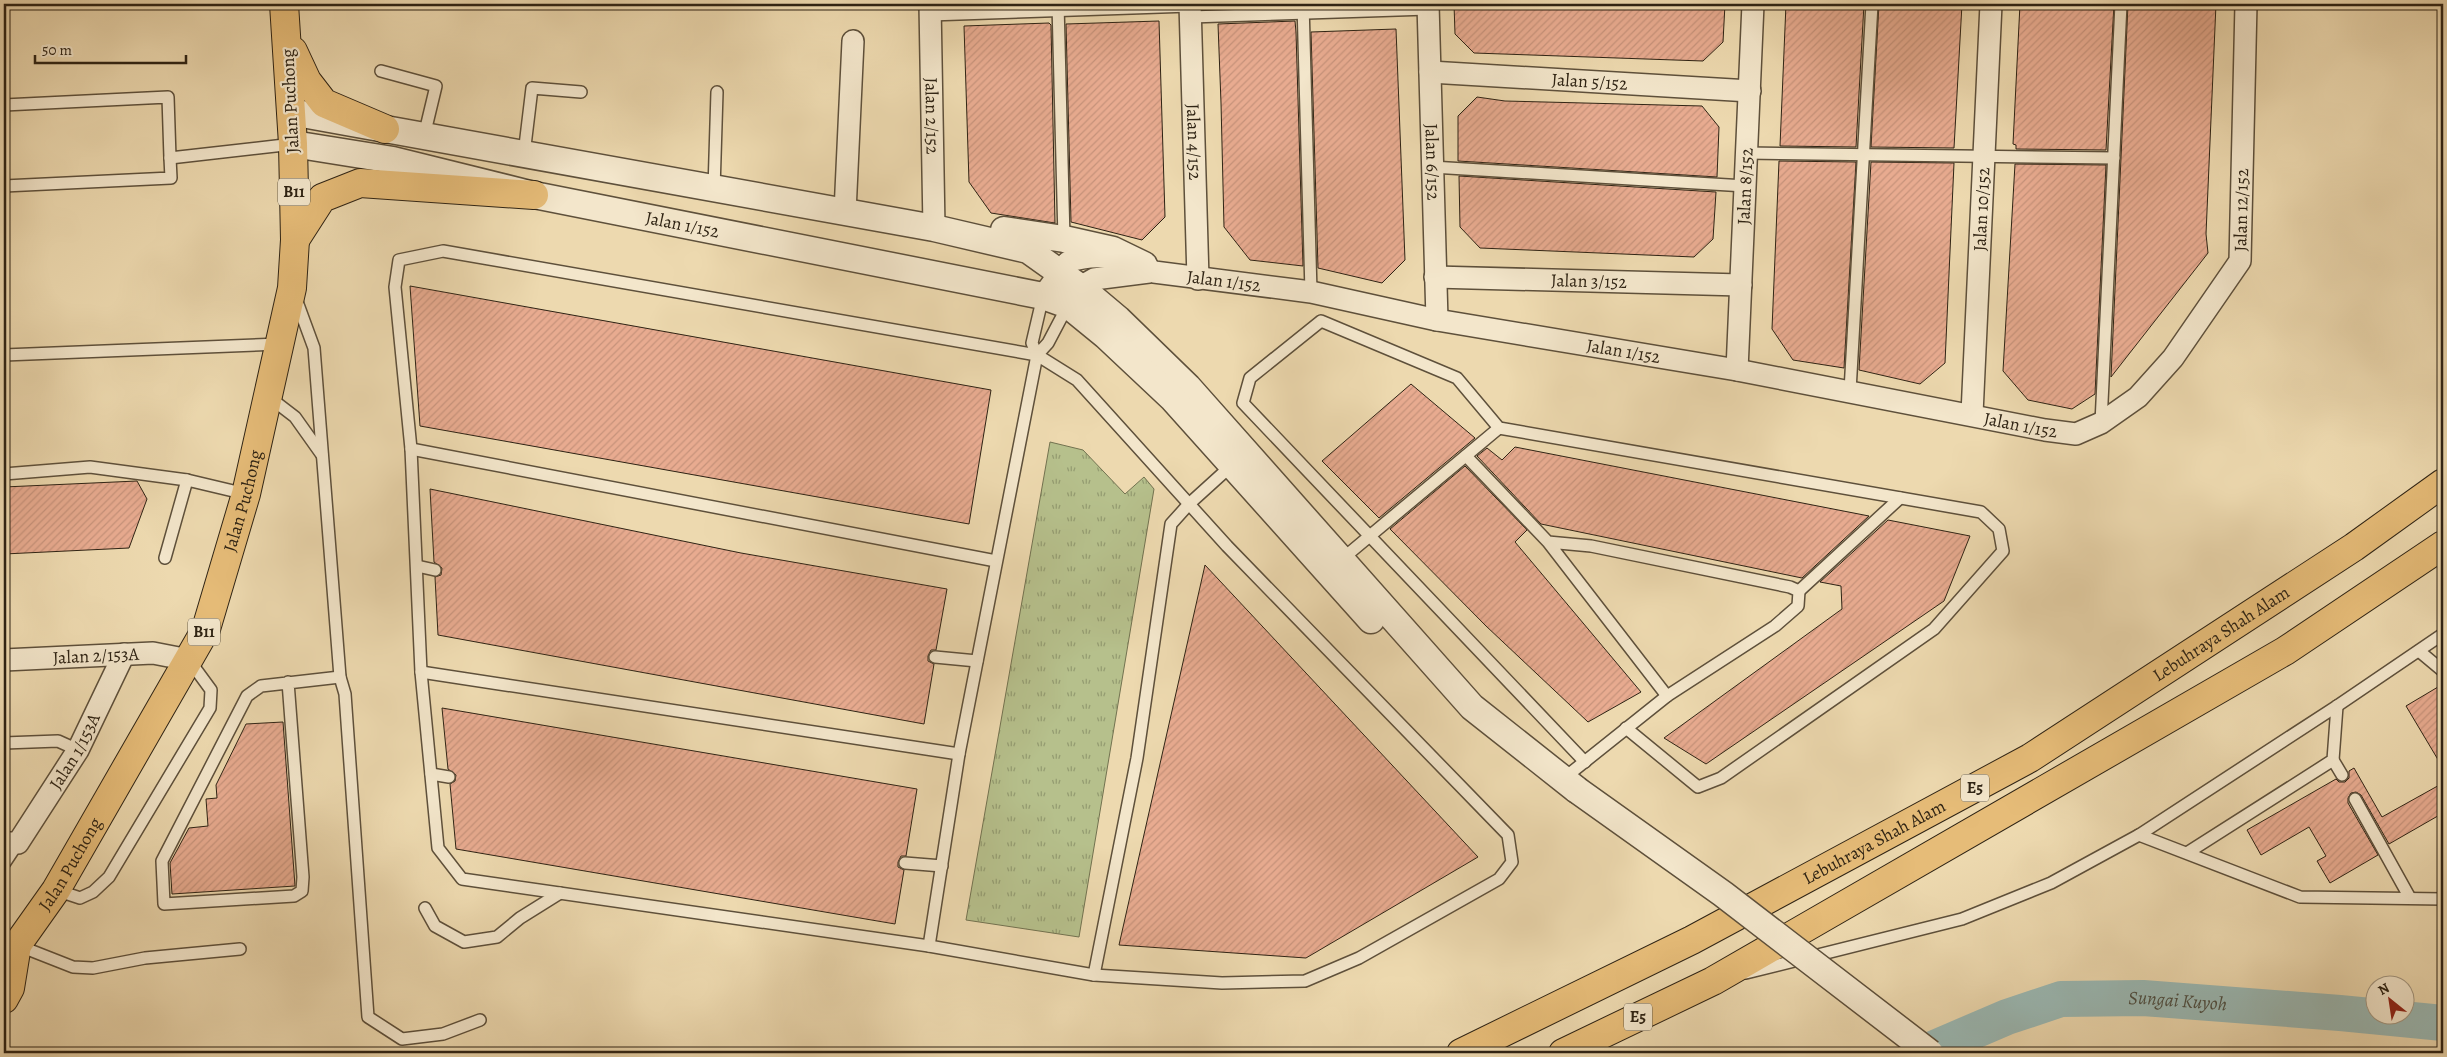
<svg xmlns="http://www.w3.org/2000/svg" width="2447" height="1057" font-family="Alegreya,serif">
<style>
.park{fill:url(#park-tufts);stroke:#727250}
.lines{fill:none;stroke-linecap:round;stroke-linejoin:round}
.river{stroke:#9bb9b4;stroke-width:36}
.building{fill:url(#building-hatch);stroke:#2e2314}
.service-casing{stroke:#5e503b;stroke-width:14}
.minor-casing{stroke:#5e503b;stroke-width:24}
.tertiary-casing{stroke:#5e503b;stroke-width:29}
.primary-casing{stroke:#2e2314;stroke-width:30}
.motorway-casing{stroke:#2e2314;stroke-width:30}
.service{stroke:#f3e6cb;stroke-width:11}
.minor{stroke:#f3e6cb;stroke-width:21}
.tertiary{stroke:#f3e6cb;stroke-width:26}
.primary{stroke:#e6bc78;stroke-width:28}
.motorway{stroke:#e6bc78;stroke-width:28}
.tertiary-bridge-casing{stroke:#5e503b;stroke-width:29;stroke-linecap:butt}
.tertiary-bridge{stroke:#f3e6cb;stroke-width:26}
.labels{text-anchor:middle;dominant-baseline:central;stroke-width:4.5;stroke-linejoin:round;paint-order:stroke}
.shield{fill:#f3e6cb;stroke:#695e4b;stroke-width:1}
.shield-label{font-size:16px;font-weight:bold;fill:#2e2314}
.street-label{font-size:18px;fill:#2e2314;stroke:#f3e6cb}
.water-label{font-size:19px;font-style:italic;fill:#4f5044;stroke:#f3e6cb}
</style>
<defs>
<pattern id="park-tufts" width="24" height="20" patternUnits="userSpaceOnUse" patternTransform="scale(1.25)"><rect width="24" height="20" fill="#b6c08c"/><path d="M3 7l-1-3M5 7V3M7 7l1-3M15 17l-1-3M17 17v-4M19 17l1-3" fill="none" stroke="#949c71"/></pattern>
<pattern id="building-hatch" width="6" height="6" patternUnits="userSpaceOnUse" patternTransform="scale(1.25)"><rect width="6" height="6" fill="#e8ab90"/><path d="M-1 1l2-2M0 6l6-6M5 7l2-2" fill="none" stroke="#c7937b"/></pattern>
</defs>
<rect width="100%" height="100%" fill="#edd9af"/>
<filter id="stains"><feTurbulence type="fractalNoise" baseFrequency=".004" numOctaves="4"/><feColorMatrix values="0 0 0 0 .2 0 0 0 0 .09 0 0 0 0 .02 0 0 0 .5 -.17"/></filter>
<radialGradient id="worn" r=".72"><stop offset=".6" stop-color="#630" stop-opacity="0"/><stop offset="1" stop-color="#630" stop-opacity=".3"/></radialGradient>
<polygon class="park" points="1050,442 1083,450 1125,494 1144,477 1154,489 1079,937 966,920"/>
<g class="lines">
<path class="river" id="s1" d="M1923 1053 2007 1017 2061 999 2143 998 2340 1013 2443 1023"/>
</g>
<g class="building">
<polygon points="1218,4 1295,4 1295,6 1218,9"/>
<polygon points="1454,4 1725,4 1723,42 1703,61 1474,53 1455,34"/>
<polygon points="1786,4 1864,4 1856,147 1780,146"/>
<polygon points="1879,4 1962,4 1954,148 1871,147"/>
<polygon points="2020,4 2114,4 2106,150 2016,149 2016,145 2013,144"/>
<polygon points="2128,4 2216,4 2206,234 2208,253 2111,377"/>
<polygon points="1159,21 1165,217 1142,240 1071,222 1066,24"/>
<polygon points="1295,21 1296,32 1303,266 1250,260 1224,227 1221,103 1218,24"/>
<polygon points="1049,23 1051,25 1055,223 991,213 969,182 964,26"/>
<polygon points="1396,29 1405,260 1382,283 1318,268 1311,32"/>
<polygon points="1477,97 1505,101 1702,106 1719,127 1717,177 1458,161 1458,116"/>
<polygon points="1779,161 1856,162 1844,368 1793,360 1772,329"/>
<polygon points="1871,162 1954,163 1945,363 1920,384 1859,370"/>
<polygon points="2015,164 2106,165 2095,394 2072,409 2028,400 2003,371"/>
<polygon points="1459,176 1716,192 1713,239 1694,257 1480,248 1460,227"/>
<polygon points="410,286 991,390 969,524 420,426"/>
<polygon points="1411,384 1475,438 1379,518 1322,461"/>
<polygon points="1515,447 1869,516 1802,578 1541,524 1477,456 1487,448 1502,460"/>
<polygon points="1465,466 1527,530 1515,542 1641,692 1588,722 1486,626 1390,529"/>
<polygon points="137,481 147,499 129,548 4,554 4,487"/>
<polygon points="430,489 741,553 947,589 936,650 931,650 928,656 928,661 934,664 924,724 438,635 435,577 441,575 442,568 434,562"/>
<polygon points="1888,520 1970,536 1944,601 1706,764 1664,738 1842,609 1841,586 1820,582"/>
<polygon points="1205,565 1478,857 1306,958 1119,945"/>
<polygon points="2443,684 2443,768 2406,706"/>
<polygon points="442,708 917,789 906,856 901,856 898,862 898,867 904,870 895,924 456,849 450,784 455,781 456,775 448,769"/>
<polygon points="283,722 295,886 172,894 170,863 189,828 208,826 206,799 217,798 216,785 246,724"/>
<polygon points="2354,768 2382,817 2443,783 2443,813 2389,844 2361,795 2356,792 2351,793 2348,798 2348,803 2378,855 2330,883 2317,861 2326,856 2309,827 2261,855 2247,830 2336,779 2339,782 2345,782 2349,778 2349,771"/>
</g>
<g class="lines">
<defs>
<g id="service">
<polyline points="1058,4 1064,239"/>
<polyline points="1303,4 1311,292"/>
<polyline points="930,15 1190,6"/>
<polyline points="1191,17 1428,9"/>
<polyline points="381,71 436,86 424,136"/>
<polyline points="4,105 168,97 170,158 293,144"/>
<polyline points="1747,153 2114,158"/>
<polyline points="524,154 532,88 581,92"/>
<polyline points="1432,167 1745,186"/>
<polyline points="4,186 171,178 170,158"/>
<polyline points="714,189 717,92"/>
<polygon points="443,251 1037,355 1077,380 1227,546 1508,835 1512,862 1499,879 1359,958 1305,981 1222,983 1094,975 929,946 462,879 438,848 421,672 411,449 395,287 399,260"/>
<polyline points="296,299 314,348 340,677 345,694 368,1017 402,1039 443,1034 480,1020"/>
<polyline points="4,355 279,344"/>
<polyline points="1037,355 1048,343 1068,305"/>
<polyline points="1850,391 1872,4"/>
<polyline points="269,397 295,417 322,455"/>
<polyline points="2101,423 2121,4"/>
<polyline points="411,449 996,561"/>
<polyline points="1466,456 1548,542 1667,696 1775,626 1798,606 1799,591 1790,587 1591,546 1548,542"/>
<polyline points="4,474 90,467 187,480"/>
<polyline points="165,558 187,480 246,494"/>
<polyline points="1341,560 1499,428"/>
<polyline points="417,566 435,570"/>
<polyline points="1799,591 1900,498"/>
<polyline points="2419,651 2443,671"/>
<polyline points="935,657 977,661"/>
<polyline points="421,672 959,754"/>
<polyline points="288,682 303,877 302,891 294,896 164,904 162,861 247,696 261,686 340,677"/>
<polyline points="4,743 58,741 78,750"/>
<polyline points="2333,760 2342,775"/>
<polyline points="1585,762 1243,403 1250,378 1321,321 1457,378 1499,428 1981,512 1999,529 2003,551 1934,629 1721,778 1698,787 1626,728"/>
<polyline points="431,774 449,777"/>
<polyline points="1563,779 1667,696"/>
<polyline points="2355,799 2410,898"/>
<polyline points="2139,835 2300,897 2443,899"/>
<polyline points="2187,853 2333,760 2337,706"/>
<polyline points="905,863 942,866"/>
<polyline points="4,864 18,843"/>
<polyline points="56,890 80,898 93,892 109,877 210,708 211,690 189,660"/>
<polyline points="425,908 435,926 464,942 497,937 520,918 560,893"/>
<polyline points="17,945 73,967 93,968 145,958 240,949"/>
<polyline points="929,946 959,754 1037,355 1032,343 1043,296"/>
<polyline points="1746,973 1962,919 2051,883 2139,835 2337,706 2443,634"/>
<polyline points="1094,975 1137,758 1171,524 1189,504 1232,465"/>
</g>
<g id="minor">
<path id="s2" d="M930 4 934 228"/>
<path id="s3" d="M1190 4 1198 279"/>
<path id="s4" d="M1428 4 1437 320"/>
<path id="s5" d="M1430 72 1750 91"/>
<polyline points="845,212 853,41"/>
<path id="s6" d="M1435 277 1741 285"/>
<polyline points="1080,287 1094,279 1149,272"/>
<path id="s7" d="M1043 296 1068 262C1094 252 1131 257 1154 272L1311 292 1437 320 1737 370 2045 430 2076 434 2101 423 2138 397 2173 358 2240 261 2246 4"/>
<path id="s8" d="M1737 370 1753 4"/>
<path id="s9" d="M1972 414 1991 4"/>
<path id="s10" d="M4 660 153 653 189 660"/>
<path id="s11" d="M4 843H18L78 750 124 654"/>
</g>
<g id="tertiary">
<polyline points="291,112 934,228 1028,250 1080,287 1118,319 1188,387 1472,707 1577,790"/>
<path id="s12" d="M293 144 393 160 534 195 1043 296 1068 305 1106 336 1173 399 1371 620"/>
<polyline points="1004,230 1064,239 1113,250 1144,265"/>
</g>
<g id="primary">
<polyline points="293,51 307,81 324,103 385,129"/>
<polyline points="295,240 322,198 360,183 534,195"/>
<path id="s13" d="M4 959 17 945 56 890 206 629 246 494 292 288 295 240 293 144 284 4"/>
<polyline points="4,999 10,988 17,945"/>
</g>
<g id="motorway">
<path id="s14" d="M1461 1053 1692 940 2030 758 2354 547 2443 483"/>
<polyline points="1563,1053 1713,981 2285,651 2443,545"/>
</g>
</defs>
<use href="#service" class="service-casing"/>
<use href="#minor" class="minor-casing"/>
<use href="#tertiary" class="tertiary-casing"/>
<use href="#primary" class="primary-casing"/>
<use href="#motorway" class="motorway-casing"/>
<use href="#service" class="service"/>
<use href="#minor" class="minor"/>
<use href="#tertiary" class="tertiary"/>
<use href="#primary" class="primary"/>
<use href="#motorway" class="motorway"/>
<defs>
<polyline id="tertiary-bridge" points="1577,790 1723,894 1930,1053"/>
</defs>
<use href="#tertiary-bridge" class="tertiary-bridge-casing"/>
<use href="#tertiary-bridge" class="tertiary-bridge"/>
</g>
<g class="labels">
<g class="shield">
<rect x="278" y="178.5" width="32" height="27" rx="4"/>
<rect x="188" y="618.5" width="32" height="27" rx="4"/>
<rect x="1961" y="774.5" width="28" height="27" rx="4"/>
<rect x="1624" y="1003.5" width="28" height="27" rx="4"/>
</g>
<g class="shield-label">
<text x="294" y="192">B11</text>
<text x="204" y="632">B11</text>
<text x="1975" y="788">E5</text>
<text x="1638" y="1017">E5</text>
</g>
<g class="street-label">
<text stroke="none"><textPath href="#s5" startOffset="160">Jalan 5/152</textPath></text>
<text transform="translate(290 101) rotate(-93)">Jalan Puchong</text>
<text stroke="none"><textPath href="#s2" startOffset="112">Jalan 2/152</textPath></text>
<text stroke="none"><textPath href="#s3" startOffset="138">Jalan 4/152</textPath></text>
<text stroke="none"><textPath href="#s4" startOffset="158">Jalan 6/152</textPath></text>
<text stroke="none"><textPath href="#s8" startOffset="184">Jalan 8/152</textPath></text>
<text stroke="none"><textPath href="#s9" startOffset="205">Jalan 10/152</textPath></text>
<text stroke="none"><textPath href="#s7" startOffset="1362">Jalan 12/152</textPath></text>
<text stroke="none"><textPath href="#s12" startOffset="398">Jalan 1/152</textPath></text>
<text stroke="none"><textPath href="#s7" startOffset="202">Jalan 1/152</textPath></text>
<text stroke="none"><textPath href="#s6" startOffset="154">Jalan 3/152</textPath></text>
<text stroke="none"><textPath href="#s7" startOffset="608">Jalan 1/152</textPath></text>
<text stroke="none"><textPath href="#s7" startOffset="1012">Jalan 1/152</textPath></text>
<text stroke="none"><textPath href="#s13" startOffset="521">Jalan Puchong</textPath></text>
<text stroke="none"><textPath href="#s14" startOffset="869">Lebuhraya Shah Alam</textPath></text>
<text stroke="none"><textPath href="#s10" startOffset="92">Jalan 2/153A</textPath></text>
<text stroke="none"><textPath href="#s11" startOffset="122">Jalan 1/153A</textPath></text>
<text stroke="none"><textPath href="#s14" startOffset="464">Lebuhraya Shah Alam</textPath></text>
<text stroke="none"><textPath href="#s13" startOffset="116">Jalan Puchong</textPath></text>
</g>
<g class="water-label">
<text stroke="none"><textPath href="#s1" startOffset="265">Sungai Kuyoh</textPath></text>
</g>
</g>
<rect width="2447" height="1057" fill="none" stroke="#edd9af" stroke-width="20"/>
<rect x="5" y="5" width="2437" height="1047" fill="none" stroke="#2e2314" stroke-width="2.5"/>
<rect x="10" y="10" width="2427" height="1037" fill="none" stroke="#2e2314"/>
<g transform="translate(2390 1000) rotate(330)"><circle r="24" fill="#f3e6cb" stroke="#a49882"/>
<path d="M0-4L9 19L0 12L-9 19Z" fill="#8f2418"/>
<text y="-8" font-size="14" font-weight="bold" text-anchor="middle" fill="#2e2314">N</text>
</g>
<path d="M35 55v8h151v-8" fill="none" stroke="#2e2314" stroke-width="2.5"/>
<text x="42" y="55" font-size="15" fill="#2e2314" stroke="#f3e6cb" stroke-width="4" paint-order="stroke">50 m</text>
<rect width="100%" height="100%" filter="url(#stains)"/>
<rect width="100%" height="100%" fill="url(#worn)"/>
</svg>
